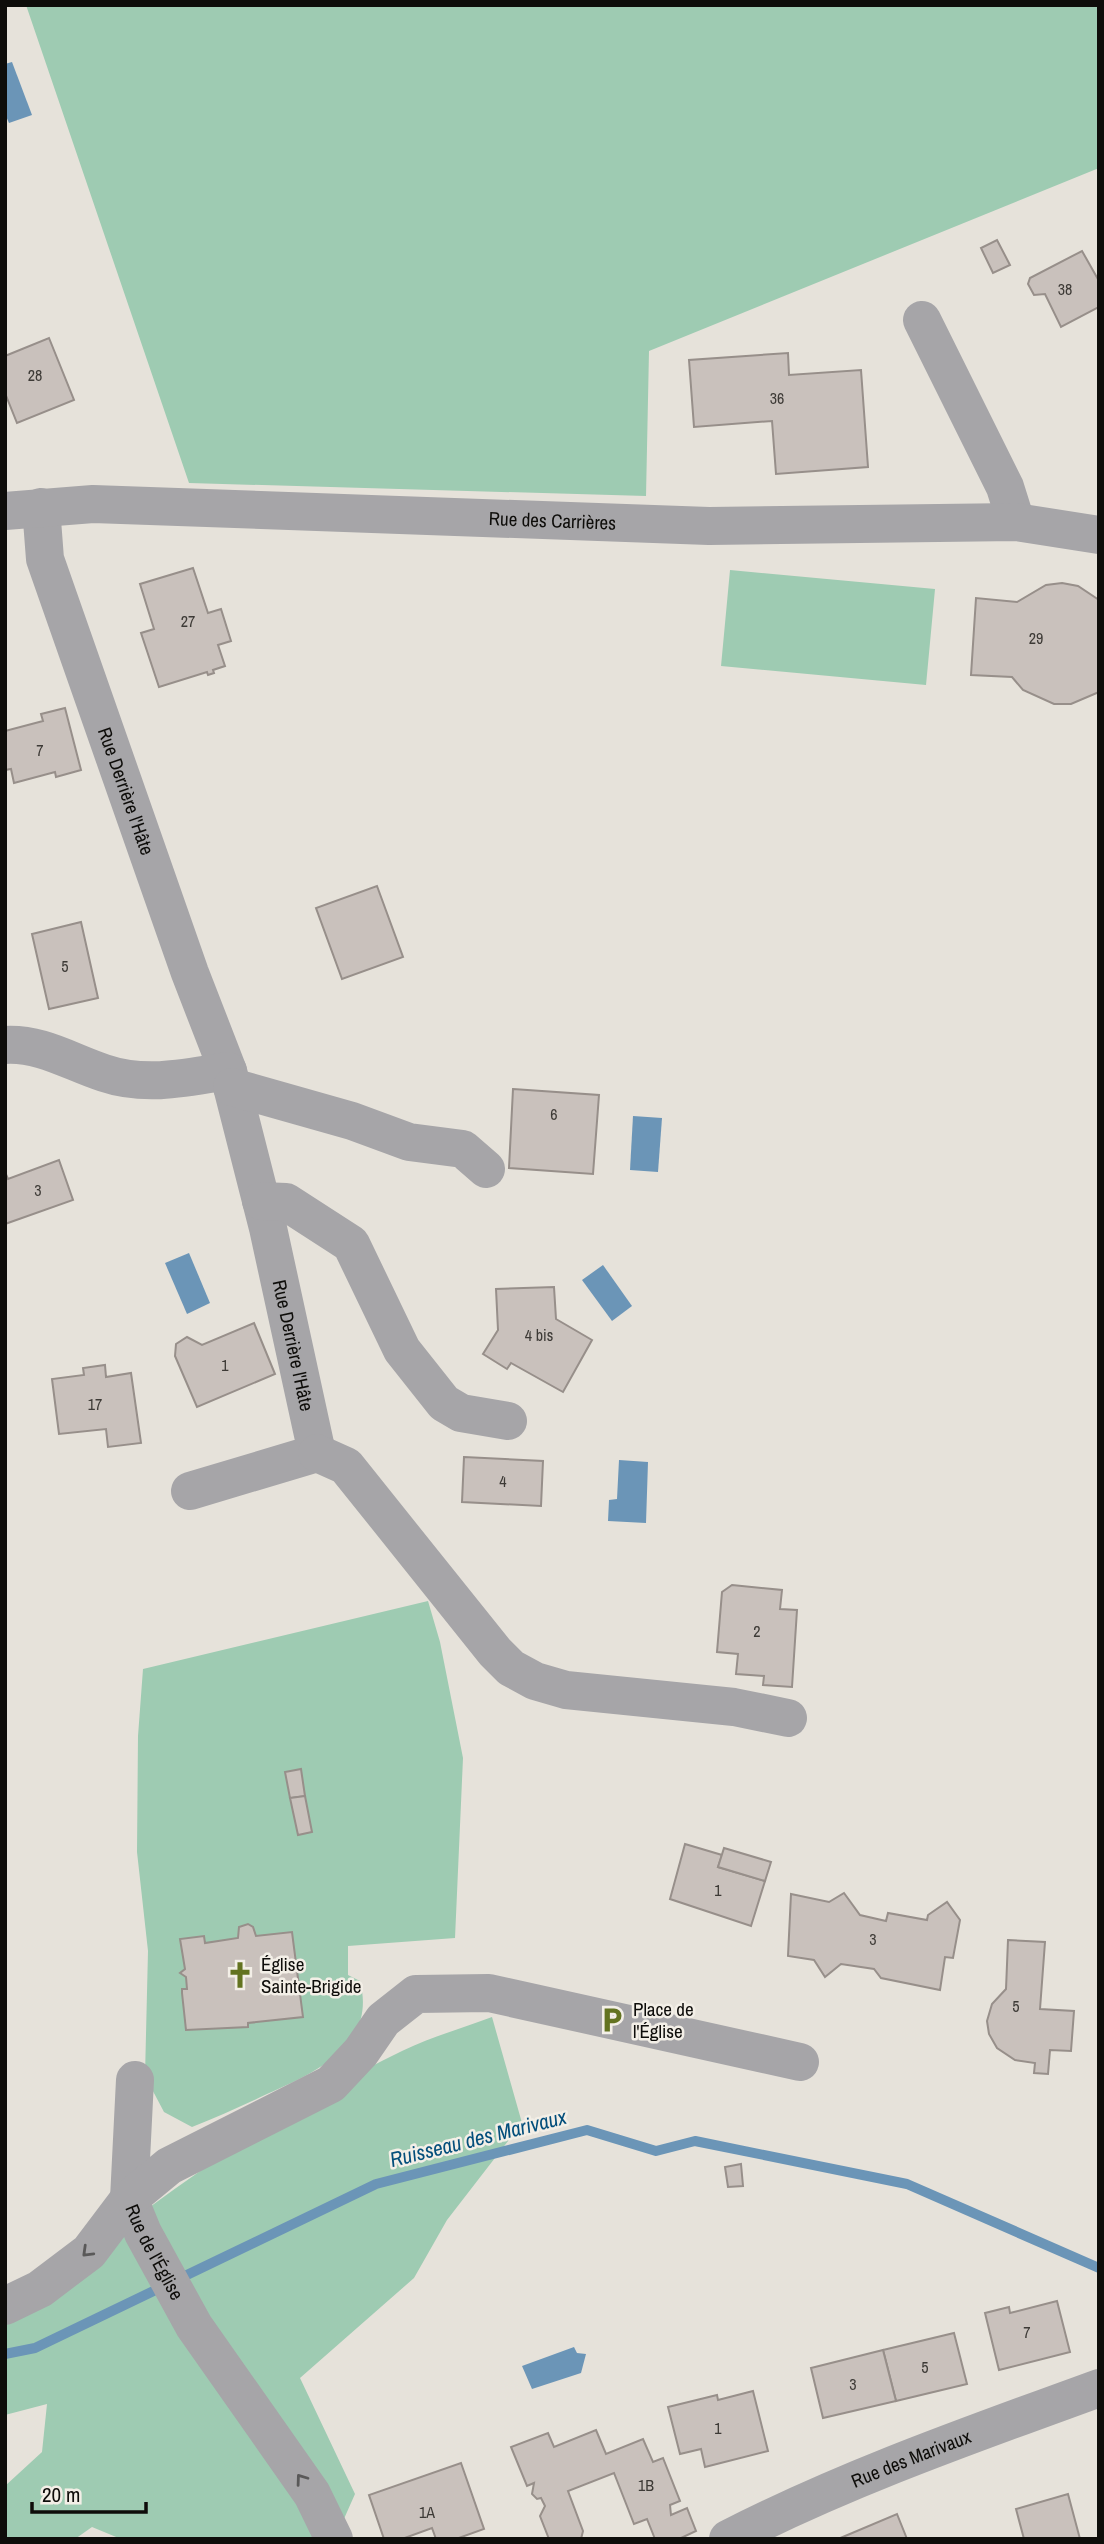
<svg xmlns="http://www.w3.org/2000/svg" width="1104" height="2544" font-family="'Archivo Narrow',sans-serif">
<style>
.green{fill:#9ecbb2;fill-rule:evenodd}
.water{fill:#6b95b7}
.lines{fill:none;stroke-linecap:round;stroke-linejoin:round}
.stream{stroke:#6b95b7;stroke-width:10}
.building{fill:#c9c1bc;stroke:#978f8a;stroke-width:2}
.minor{stroke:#a6a5a8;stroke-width:38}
.oneway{stroke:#5a5959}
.labels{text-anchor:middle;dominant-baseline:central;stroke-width:5;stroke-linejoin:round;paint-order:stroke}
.number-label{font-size:16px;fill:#3d3a36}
.street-label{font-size:19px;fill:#0e0d0a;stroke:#f3efe7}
.poi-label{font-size:19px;fill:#0e0d0a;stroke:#f3efe7;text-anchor:start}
.water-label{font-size:21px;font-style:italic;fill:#034e7b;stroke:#f3efe7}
</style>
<rect width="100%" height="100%" fill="#e6e2da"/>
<g class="green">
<polygon points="26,5 1099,5 1099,168 649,351 646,496 189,483"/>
<polygon points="730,570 935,589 926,685 721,666"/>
<path d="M428 1601 440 1642 463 1758 455 1938 348 1946V1975L360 1981C377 2046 316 2072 267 2094 242 2106 217 2117 192 2127L164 2112 145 2076 148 1951 137 1852 138 1736 143 1669ZM248 1924 256 1936 292 1932 302 2017 248 2023V2027L187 2030 182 1989H187L186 1977 180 1973 185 1969 181 1939 203 1936 205 1943 238 1938 239 1927Z"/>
<path d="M492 2017 522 2123 447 2220 414 2278 300 2378 355 2494 335 2539H121L92 2527 75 2539H5V2486L42 2452 47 2404 5 2415V2319C131 2219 257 2121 402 2051 431 2037 463 2028 492 2017Z"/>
</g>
<g class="water">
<polygon points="12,62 32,115 9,123 5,114 5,64"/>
<polygon points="633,1116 662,1118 658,1172 630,1170"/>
<polygon points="189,1253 210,1303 187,1314 165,1263"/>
<polygon points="603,1265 632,1306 612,1321 582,1280"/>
<polygon points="619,1460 648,1462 646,1523 608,1521 609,1500 617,1499"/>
<polygon points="574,2347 577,2353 586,2354 581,2373 532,2389 522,2366"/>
</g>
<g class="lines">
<polyline class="stream" points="5,2354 35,2348 376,2184 587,2130 656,2151 695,2141 907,2184 1099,2268"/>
</g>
<g class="building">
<polygon points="997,240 1010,265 993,273 981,248"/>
<polygon points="1082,251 1099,281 1099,307 1061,327 1045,294 1034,295 1028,284 1030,278"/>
<polygon points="49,338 74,400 17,423 5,393 5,356"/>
<polygon points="788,353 789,375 861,370 868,467 776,474 772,421 694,427 689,360"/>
<polygon points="193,568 208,613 221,609 231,641 218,645 225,666 213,670 214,673 208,675 207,672 159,687 141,633 154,629 140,584"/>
<polygon points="1062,583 1078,586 1099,600 1099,692 1071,704 1054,704 1023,690 1012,677 971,675 976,598 1017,602 1046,585"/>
<polygon points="65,708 81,770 56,777 55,772 14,783 11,769 5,770 5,731 43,721 41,714"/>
<polygon points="377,886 403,957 342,979 316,908"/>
<polygon points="81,922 98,998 49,1009 32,934"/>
<polygon points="513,1089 599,1095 593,1174 509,1168"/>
<polygon points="59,1160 73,1200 5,1224 5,1172 8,1179"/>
<polygon points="554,1287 556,1319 592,1340 563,1392 511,1363 507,1369 483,1354 498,1330 496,1289"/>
<polygon points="254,1323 275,1374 197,1407 175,1356 176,1344 187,1337 202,1345"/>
<polygon points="105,1365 106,1377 131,1373 141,1443 108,1447 106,1429 59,1434 52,1379 84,1375 83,1368"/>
<polygon points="464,1457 543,1461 541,1506 462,1502"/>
<polygon points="732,1585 782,1590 780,1609 797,1610 792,1687 763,1685 764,1676 736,1674 738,1654 717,1652 722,1592"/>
<polygon points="301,1769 305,1796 290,1798 285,1772"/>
<polygon points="305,1796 312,1832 298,1835 290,1798"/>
<polygon points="685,1844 722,1855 718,1867 765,1881 751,1926 670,1899"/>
<polygon points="724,1848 771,1862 765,1881 718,1867"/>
<polygon points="844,1893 860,1915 886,1921 888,1913 927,1920 928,1915 947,1902 960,1920 953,1958 945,1957 940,1990 881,1978 874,1969 841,1964 825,1977 814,1960 788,1956 791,1894 829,1902"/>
<polygon points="248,1924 253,1927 256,1936 292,1932 303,2017 248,2023 248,2027 186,2030 182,1993 182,1989 187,1989 186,1977 180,1973 185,1969 180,1939 204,1936 205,1943 238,1938 239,1927"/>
<polygon points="1008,1940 1045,1942 1040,2009 1074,2011 1071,2051 1050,2050 1048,2074 1034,2073 1035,2063 1015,2060 997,2048 989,2034 987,2021 992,2004 1006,1989"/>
<polygon points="741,2164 743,2186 728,2187 725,2167"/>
<polygon points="1057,2301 1070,2352 999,2370 985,2313 1009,2307 1010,2313"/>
<polygon points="954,2333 967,2384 896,2401 883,2350"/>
<polygon points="883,2350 896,2401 823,2418 811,2368"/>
<polygon points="753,2391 768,2451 705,2467 701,2449 680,2454 668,2407 717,2395 718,2400"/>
<polygon points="596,2430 606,2454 643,2439 653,2462 663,2458 680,2501 670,2505 671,2515 687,2508 696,2531 679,2539 655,2539 647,2519 634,2524 614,2473 568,2491 583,2531 581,2539 549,2539 540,2516 545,2506 541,2498 537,2499 532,2494 534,2483 527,2486 511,2447 548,2433 554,2447"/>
<polygon points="461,2463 484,2529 456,2539 436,2539 432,2528 402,2539 384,2539 369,2495"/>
<polygon points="1068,2494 1080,2539 1024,2539 1016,2509"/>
<polygon points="897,2514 907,2539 838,2539"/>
</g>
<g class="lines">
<g class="minor">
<polyline points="922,320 1005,487 1016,522"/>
<path id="s1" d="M41 507 45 559 190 973 228 1071 268 1228 317 1453 190 1491"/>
<path id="s2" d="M5 511 93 504 709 526 1016 522 1099 535"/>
<path d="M5 1045C42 1043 70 1062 104 1073 145 1087 186 1078 228 1071"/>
<polyline points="232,1087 352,1121 409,1142 463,1149 486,1169"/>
<polyline points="261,1201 286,1202 351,1244 402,1350 444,1403 461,1413 508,1421"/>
<polyline points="317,1453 346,1466 495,1652 511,1668 535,1681 566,1690 734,1707 788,1718"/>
<path id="s3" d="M135 2080 129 2199 143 2233 194 2326 312 2494 334 2539"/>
<polyline points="5,2306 40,2289 89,2252 129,2199 169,2166 331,2084 361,2052 383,2020 416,1994 489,1993 800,2062"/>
<path id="s4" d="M728 2539C847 2478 973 2434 1099 2388"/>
</g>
</g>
<defs><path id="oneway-chevron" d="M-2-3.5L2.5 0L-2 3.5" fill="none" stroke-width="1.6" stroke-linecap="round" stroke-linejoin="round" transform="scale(1.75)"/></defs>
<g class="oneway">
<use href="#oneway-chevron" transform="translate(87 2252) rotate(136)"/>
<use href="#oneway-chevron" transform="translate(301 2479) rotate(-126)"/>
</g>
<defs>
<symbol id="church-bare" viewBox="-9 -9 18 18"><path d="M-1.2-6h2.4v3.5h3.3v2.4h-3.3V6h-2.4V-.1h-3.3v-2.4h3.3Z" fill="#637320" stroke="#f3efe7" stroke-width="2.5" paint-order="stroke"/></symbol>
<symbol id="parking-bare" viewBox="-9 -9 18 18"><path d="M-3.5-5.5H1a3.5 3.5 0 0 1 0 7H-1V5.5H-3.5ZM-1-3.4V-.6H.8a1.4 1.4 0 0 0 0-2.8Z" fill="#637320" stroke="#f3efe7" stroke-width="2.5" paint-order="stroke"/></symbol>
</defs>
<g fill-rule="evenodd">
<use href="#church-bare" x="221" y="1956" width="38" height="38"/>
<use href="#parking-bare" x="593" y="2001" width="38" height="38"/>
</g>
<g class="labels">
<g class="number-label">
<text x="1065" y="289">38</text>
<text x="35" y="375">28</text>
<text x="777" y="398">36</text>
<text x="188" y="621">27</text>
<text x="1036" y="638">29</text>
<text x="40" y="750">7</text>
<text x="65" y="966">5</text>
<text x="554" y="1114">6</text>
<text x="38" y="1190">3</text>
<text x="539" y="1335">4 bis</text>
<text x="225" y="1365">1</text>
<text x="95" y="1404">17</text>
<text x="503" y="1481">4</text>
<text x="757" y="1631">2</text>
<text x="718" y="1890">1</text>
<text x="873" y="1939">3</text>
<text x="1016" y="2006">5</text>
<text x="1027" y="2332">7</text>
<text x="925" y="2367">5</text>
<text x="853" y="2384">3</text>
<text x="718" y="2428">1</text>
<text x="646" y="2485">1B</text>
<text x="427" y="2512">1A</text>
</g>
<g class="street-label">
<text stroke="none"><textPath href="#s2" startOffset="548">Rue des Carrières</textPath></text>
<text stroke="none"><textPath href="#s1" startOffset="298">Rue Derrière l'Hâte</textPath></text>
<text stroke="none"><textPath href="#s1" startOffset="878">Rue Derrière l'Hâte</textPath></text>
<text stroke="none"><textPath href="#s3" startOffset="178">Rue de l'Église</textPath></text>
<text stroke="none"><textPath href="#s4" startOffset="200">Rue des Marivaux</textPath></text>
</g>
<g class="poi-label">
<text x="261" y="1964">Église<tspan x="261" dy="22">Sainte-Brigide</tspan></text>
<text x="633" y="2009">Place de<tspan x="633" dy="22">l'Église</tspan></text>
</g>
<g class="water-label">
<text transform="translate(478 2138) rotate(-14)">Ruisseau des Marivaux</text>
</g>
</g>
<rect width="1104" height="2544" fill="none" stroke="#0e0d0a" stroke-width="14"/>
<path d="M32 2502v10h114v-10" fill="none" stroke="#0e0d0a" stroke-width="3.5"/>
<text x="42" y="2502" font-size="21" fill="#0e0d0a" stroke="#f3efe7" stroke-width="5" paint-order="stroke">20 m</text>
</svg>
